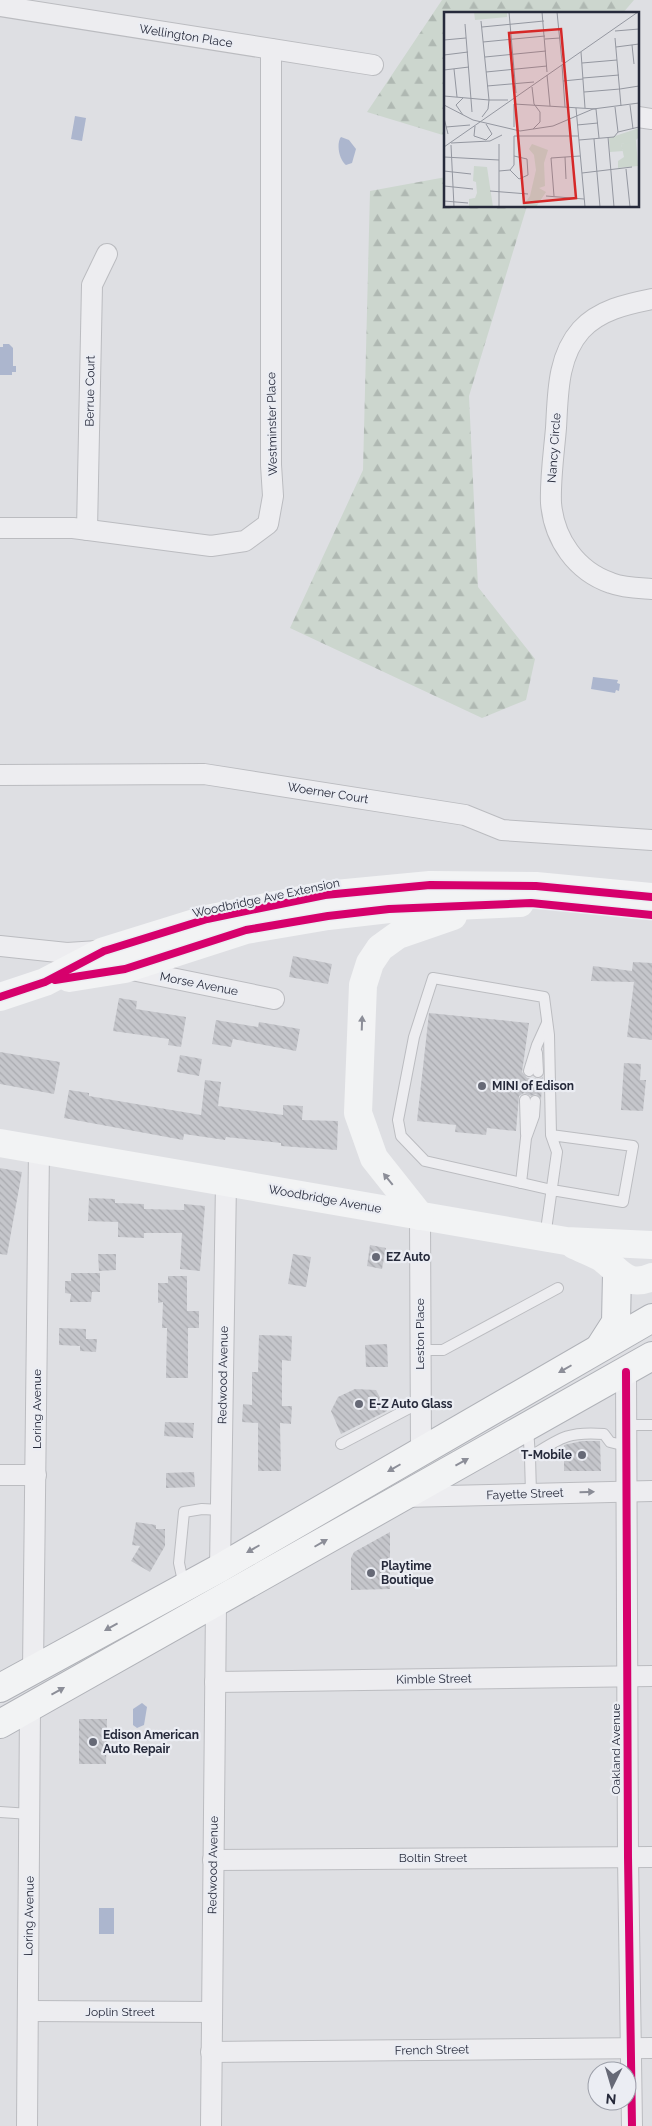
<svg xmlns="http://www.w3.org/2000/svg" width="652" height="2126" font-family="Raleway,sans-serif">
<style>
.forest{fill:url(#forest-firs)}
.water{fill:#acb6ce}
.building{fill:url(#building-back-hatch)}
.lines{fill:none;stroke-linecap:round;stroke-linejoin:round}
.lane-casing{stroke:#bbbcc0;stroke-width:12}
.street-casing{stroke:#bbbcc0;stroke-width:22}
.highway-casing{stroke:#b0b2b8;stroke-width:30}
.lane{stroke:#ededf0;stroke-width:10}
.street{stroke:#ededf0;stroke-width:20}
.secondary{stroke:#f2f3f4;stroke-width:28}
.highway{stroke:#f2f3f4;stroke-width:28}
.cycleway-casing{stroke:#ebedf3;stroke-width:11}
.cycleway{stroke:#d6006c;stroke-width:8}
.oneway{fill:#8c8e98}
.oneway2{fill:#8a8c96}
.poi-dot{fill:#666976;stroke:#ebedf3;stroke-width:2}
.labels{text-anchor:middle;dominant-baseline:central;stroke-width:4.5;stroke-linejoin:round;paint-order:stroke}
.street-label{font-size:12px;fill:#262a3b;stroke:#ebedf3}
.poi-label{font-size:12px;font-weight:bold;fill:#262a3b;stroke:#ebedf3;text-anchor:start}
.inset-road{fill:none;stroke:#9497a0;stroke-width:1}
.view{fill:#d62828;fill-opacity:0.15;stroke:#d62828;stroke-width:2.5}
.inset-edge{fill:none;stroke:#262a3b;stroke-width:2.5}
</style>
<defs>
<pattern id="forest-firs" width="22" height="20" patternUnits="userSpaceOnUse" patternTransform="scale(1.25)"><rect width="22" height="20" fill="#ccd6ce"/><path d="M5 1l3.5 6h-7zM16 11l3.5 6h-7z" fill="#afb8b2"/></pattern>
<pattern id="building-back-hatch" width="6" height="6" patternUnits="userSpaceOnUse" patternTransform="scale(1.25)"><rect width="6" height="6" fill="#c5c6cb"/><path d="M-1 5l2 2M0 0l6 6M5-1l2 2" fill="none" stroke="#a9aaaf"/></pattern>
</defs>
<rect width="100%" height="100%" fill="#dedfe3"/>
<g class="forest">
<polygon points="442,0 634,0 622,14 446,14 446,136 367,112"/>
<polygon points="446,177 446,206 527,206 469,396 478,587 535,659 526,700 482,718 290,628 363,470 370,191"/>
</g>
<g class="water">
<polygon points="75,116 86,118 82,141 71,139"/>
<path d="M341 137 349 140 356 149 352 163 346 165C339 160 336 143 341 137Z"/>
<polygon points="3,344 9,344 13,348 13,366 16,366 16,372 12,372 12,375 0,375 0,347 3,347"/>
<polygon points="593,677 618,680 617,683 620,684 619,691 616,690 615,693 591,689"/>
<polygon points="142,1703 147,1707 144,1725 137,1728 133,1725 133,1709"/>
<rect x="99" y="1908" width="15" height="26"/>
</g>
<g class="building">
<polygon points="293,956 332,964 328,984 289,977"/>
<polygon points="633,962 652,963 652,1040 627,1037 634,982 591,981 593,966 632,971"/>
<polygon points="119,998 137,1001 136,1009 186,1017 181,1047 168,1045 169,1039 113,1031"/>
<polygon points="429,1013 529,1023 522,1072 527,1078 539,1079 543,1077 541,1099 536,1094 531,1096 524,1093 519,1096 516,1131 487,1128 486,1135 455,1132 456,1125 417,1121"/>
<polygon points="216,1020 258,1027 259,1022 300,1029 296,1051 233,1039 231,1047 212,1044"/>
<polygon points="0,1052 60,1062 54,1094 0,1084"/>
<polygon points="180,1055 202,1059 199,1076 177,1072"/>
<polygon points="624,1063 641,1064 640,1080 646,1080 643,1111 621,1110"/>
<polygon points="205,1080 221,1082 218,1106 283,1115 283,1105 303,1106 302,1120 338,1121 337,1150 281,1146 281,1143 226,1137 225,1140 184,1134 183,1140 64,1118 69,1090 89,1093 89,1096 201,1115"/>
<polygon points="0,1168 22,1172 7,1255 0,1254"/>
<polygon points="89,1198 115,1199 115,1203 144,1204 144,1209 184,1210 184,1204 205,1206 200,1271 180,1269 182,1233 144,1233 144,1238 118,1237 118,1222 88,1221"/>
<polygon points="370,1245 386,1248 382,1269 367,1266"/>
<polygon points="98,1254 116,1254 116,1270 99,1271"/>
<polygon points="293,1254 311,1257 306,1287 288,1284"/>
<polygon points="71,1273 100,1273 100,1292 92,1292 91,1302 70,1302 71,1294 65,1293 65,1281 71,1281"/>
<polygon points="168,1276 187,1276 187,1311 199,1311 199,1328 188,1328 188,1378 166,1378 167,1328 162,1328 163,1302 158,1303 158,1283 168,1283"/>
<polygon points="59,1328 86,1329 86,1339 97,1339 96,1352 80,1351 80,1346 59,1345"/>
<polygon points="259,1335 292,1336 291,1361 282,1360 282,1406 292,1406 291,1424 280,1423 281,1471 258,1471 258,1423 242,1422 243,1404 252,1405 252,1372 258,1372"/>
<polygon points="387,1344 388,1367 366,1367 365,1345"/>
<polygon points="355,1389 376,1390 387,1411 341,1434 331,1411 338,1397"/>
<polygon points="165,1422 194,1423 193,1438 164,1436"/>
<polygon points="582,1441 600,1441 601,1471 564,1471 564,1445"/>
<polygon points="194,1472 195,1487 166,1488 166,1473"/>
<polygon points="136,1522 156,1525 156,1529 165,1529 165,1546 150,1572 131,1561 140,1546 132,1545"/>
<polygon points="390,1532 390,1589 351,1590 351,1558 354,1552"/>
<polygon points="79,1719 107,1719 106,1764 79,1764"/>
</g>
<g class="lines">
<defs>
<g id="lane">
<polyline points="537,1053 538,1072"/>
<polyline points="529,1071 537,1045 547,1023"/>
<polyline points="525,1100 526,1134"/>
<polyline points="521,1183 526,1138 534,1116 535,1101"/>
<polyline points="545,1237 557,1152 551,1135 549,1035 544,997 433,978 414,1037 398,1120 401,1136 425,1161 552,1190 623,1202 633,1146 551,1135"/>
<polyline points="420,1350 443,1350 558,1288"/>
<polyline points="626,1425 652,1425"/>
<polyline points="528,1428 530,1457"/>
<polyline points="341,1444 421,1402"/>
<path d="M531 1494 530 1457C560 1438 568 1431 604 1434L610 1442 626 1446"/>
<polyline points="184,1586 179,1563 184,1512 202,1509 221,1510"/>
<polyline points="0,1812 30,1814"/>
</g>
<g id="street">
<polyline points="0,6 373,65"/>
<polyline points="638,117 652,119"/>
<path d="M652 299C627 304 599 310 581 330 557 357 558 395 556 428 554 452 550 479 551 503 554 539 576 571 611 583 624 588 638 588 652 589"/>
<polyline points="0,528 73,528 211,546 245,541 268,524 273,496 271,465 271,49"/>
<polyline points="87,530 92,285 107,254"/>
<polyline points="0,775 204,774 465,815 502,830 652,840"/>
<polyline points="0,946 67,953 98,951"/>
<polyline points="127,969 274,999"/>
<polyline points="420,1216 421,1453"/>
<polyline points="626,1372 628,1857 632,2126"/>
<polyline points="0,1475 36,1475"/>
<polyline points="404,1497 652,1491"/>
<polyline points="220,1568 226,1182"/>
<polyline points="33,1669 39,1150"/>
<polyline points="215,1682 652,1676"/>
<polyline points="213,1860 652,1857"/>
<polyline points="29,2011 212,2012"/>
<polyline points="211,2052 652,2048"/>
<polyline points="27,2126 30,1707"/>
<polyline points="211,2126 216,1604"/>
</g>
<g id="highway">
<polyline points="600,1347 616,1322 617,1274"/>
<polyline points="0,1688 220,1568 652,1318"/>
<polyline points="0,1724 652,1356"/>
</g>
</defs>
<use href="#lane" class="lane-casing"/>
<use href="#street" class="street-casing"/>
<use href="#highway" class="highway-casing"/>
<use href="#lane" class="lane"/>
<use href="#street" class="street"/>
<g class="secondary">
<polyline points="69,978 125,969 246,930 328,916 389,909 520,903"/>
<polyline points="0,997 45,982 104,951 207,919 325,895 430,885 536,886 652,897"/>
<polyline points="0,1143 566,1241 652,1245"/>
<polyline points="420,1216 374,1158 358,1113 363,985 370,963 380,948 398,935 453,916"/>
<path d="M574 1245C582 1249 592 1252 600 1257 618 1268 625 1289 652 1277"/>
</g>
<use href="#highway" class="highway"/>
<defs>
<g id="cycleway">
<polyline points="55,980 125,969 246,930 328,916 389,909 531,903 652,915"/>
<polyline points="0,997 45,982 104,951 207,919 325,895 430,885 536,886 652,897"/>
<polyline points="626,1372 628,1857 632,2126"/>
</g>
</defs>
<use href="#cycleway" class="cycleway-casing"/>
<use href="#cycleway" class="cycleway"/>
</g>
<defs><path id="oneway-solid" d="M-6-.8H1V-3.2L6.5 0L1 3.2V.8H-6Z" transform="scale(1.25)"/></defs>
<g class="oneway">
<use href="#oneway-solid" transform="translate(362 1023) rotate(-88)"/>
<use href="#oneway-solid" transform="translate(388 1179) rotate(-129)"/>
<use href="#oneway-solid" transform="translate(565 1369) rotate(150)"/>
<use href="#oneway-solid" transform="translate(462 1462) rotate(-29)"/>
<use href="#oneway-solid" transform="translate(394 1468) rotate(150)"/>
<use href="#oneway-solid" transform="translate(321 1543) rotate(-30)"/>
<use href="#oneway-solid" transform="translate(253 1549) rotate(150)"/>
<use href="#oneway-solid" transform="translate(111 1627) rotate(151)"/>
<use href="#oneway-solid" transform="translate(58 1691) rotate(-29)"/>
</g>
<use class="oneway2" href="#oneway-solid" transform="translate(587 1492) rotate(-1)"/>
<g class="poi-dot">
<circle cx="482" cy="1086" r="5"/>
<circle cx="376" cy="1257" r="5"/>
<circle cx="359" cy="1404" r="5"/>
<circle cx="582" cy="1455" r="5"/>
<circle cx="371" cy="1573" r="5"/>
<circle cx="93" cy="1742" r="5"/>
</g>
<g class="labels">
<g class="street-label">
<text transform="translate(186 36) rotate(9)">Wellington Place</text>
<text transform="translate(90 391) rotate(-89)">Berrue Court</text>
<text transform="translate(272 424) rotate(-91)">Westminster Place</text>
<text transform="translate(554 448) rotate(-86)">Nancy Circle</text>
<text transform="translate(328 793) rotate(9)">Woerner Court</text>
<text transform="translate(266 898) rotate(-12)">Woodbridge Ave Extension</text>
<text transform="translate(199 984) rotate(11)">Morse Avenue</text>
<text transform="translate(325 1199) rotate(10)">Woodbridge Avenue</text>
<text transform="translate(420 1334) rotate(-90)">Leston Place</text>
<text transform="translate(223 1375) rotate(-89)">Redwood Avenue</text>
<text transform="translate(37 1409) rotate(-90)">Loring Avenue</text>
<text transform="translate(525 1494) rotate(-2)">Fayette Street</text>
<text transform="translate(434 1679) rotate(-1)">Kimble Street</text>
<text transform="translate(616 1749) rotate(-90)">Oakland Avenue</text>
<text x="433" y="1858">Boltin Street</text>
<text transform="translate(213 1865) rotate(-89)">Redwood Avenue</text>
<text transform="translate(29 1916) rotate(-89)">Loring Avenue</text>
<text x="120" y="2012">Joplin Street</text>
<text transform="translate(432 2050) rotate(-1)">French Street</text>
</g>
<g class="poi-label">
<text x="492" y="1086">MINI of Edison</text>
<text x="386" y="1257">EZ Auto</text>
<text x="369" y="1404">E-Z Auto Glass</text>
<text x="572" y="1455" text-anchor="end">T-Mobile</text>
<text x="381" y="1566">Playtime<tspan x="381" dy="14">Boutique</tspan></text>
<text x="103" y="1735">Edison American<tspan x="103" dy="14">Auto Repair</tspan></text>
</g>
</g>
<g transform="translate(444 12)">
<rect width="195" height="195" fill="#dedfe3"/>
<path d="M192 128 194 154 174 156V149L180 145 177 132ZM88 132 104 138 100 151 101 174 95 176 102 180 92 195H78L86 184 92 158 90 143 85 137ZM30 154 43 155 49 195H25V187L31 186 33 181 32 170 29 169Z" fill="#ccd6ce"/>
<path d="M30 0H63V5L31 8ZM195 116V125L190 130 177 132 179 139 166 140 165 126Z" fill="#ccd6ce"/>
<path class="inset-road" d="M65 0 72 81M98 0 103 60M113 0 118 50M21 12 28 100M38 15 100 9M171 19 195 17M171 26 177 94M101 27 116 26M0 28 22 26M39 30 101 24M188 33 190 52M172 35 195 32M137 40 141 96M0 43 24 40M41 45 102 39M138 51 173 48M118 53 121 95M10 57 13 85M0 58 25 55M42 60 103 54M103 63 106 94M139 66 175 63M119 69 139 67M43 74 90 70M88 75 90 92M176 77 195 74M140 80 176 77M0 84 45 88 37 9M19 86 12 93 19 103M70 92 152 97 155 126M70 92V115M0 93 29 108 76 119 109 114 149 97 195 91M186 93 189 117M171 95 174 120M132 96 141 195M38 105 44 97 45 88H64M0 106 4 122M133 113 154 111M31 114 30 124 42 128 48 122 42 112M2 115 26 113M89 117 96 110V100L90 92M164 125 170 195M150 127 156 195M135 128 170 125 174 120 195 115M7 131 46 129 58 123M55 132V195M7 133 10 195M0 135 194 0M0 145 55 148M121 145 122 167M182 157 186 195M66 158 75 167 84 163 83 147 70 144M0 159 27 162M55 159 66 158 70 153V124H134M138 161 188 155M0 174 29 177M46 179 84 182M102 184 140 187M110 184 107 146 136 144M0 189 24 191"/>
<path class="view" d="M117 17 132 186 80 191 65 21Z"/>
<rect width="195" height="195" class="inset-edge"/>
</g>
<g transform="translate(612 2086) rotate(185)"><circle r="24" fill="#ebedf3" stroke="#9c9fa9"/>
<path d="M0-4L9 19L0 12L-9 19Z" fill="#666976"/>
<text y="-8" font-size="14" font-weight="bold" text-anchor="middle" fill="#262a3b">N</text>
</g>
</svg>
